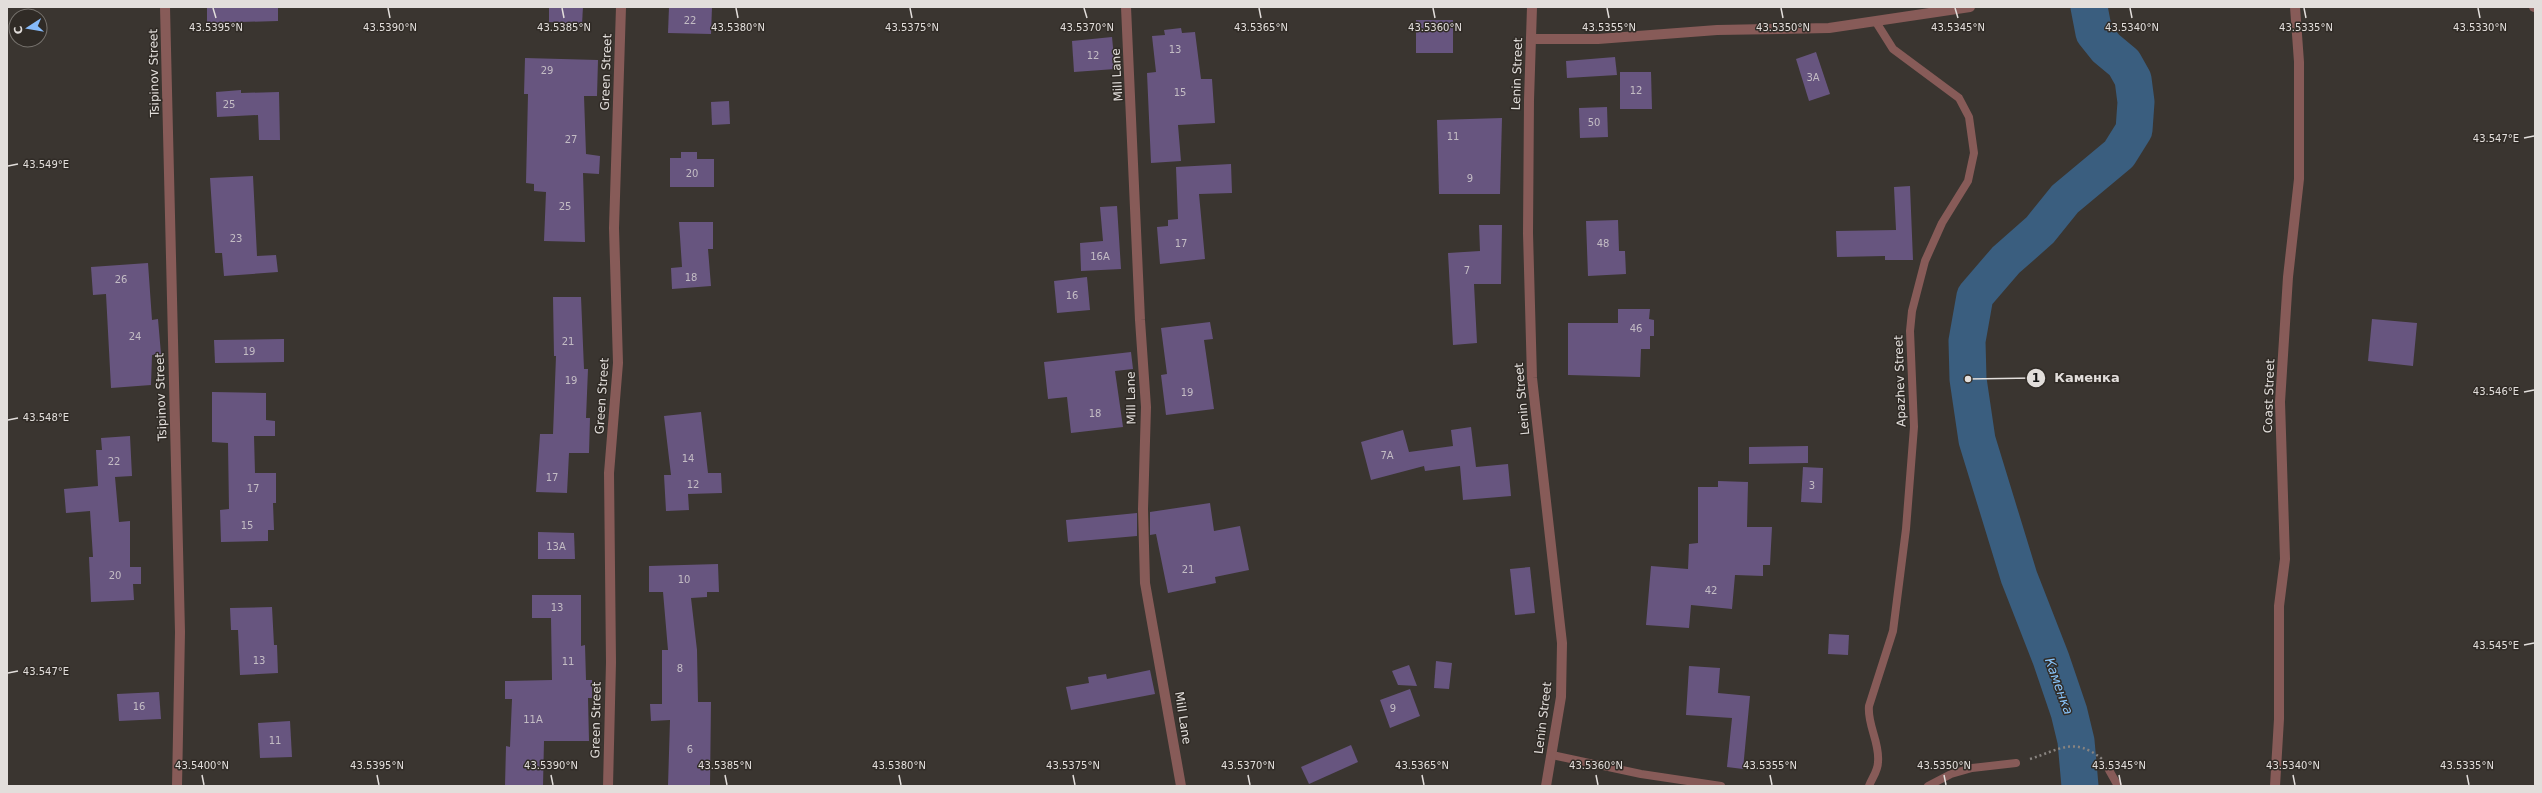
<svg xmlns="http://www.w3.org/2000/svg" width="2542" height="793" font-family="'DejaVu Sans',sans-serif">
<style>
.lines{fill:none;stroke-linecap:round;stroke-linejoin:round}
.river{stroke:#3a5e7f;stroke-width:37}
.building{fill:#67557f}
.path{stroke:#898480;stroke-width:2.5;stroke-dasharray:2 3;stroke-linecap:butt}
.service{stroke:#875b58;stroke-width:8}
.minor{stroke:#875b58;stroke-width:10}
.tertiary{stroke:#875b58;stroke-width:10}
.ticks{fill:none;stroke:#e2dedb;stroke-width:1.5}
.labels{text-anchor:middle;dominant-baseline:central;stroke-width:3;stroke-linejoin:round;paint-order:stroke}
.number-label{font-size:10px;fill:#c3bcc4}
.street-label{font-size:12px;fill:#e2dedb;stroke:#302b26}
.water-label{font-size:13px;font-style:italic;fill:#89c4fa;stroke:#302b26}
.ticks-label{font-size:10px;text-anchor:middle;fill:#e2dedb;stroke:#302b26;stroke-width:3;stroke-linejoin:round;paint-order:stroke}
.leader{fill:none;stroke:#e2dedb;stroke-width:1.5}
.callout-dot{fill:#e2dedb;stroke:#302b26;stroke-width:1.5}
.mark-label{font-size:12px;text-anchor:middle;font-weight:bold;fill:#111}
.callout-label{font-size:13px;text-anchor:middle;font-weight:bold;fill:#e2dedb;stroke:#302b26;stroke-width:3;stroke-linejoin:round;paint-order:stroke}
</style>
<rect width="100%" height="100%" fill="#3a3530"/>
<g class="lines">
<polyline class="river" points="2080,786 2076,741 2069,712 2051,659 2019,577 1977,440 1968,379 1967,341 1975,296 2006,260 2040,230 2065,199 2119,154 2134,130 2136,102 2133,79 2124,63 2106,48 2094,33 2089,7"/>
</g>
<g class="building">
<polygon points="207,7 278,7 278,21 207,23"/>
<polygon points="549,7 583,7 582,24 549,22"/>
<polygon points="669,7 712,7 711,34 668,33"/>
<rect x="1416" y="20" width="37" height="33"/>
<polygon points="1181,28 1182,33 1195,32 1201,79 1212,79 1215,123 1178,125 1181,161 1151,163 1147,73 1156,72 1152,36 1165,35 1164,30"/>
<polygon points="1112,37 1115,69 1074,72 1072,41"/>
<polygon points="1816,52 1830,94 1809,101 1796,59"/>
<polygon points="1615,57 1617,75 1567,78 1566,61"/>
<polygon points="525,58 598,60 597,96 584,96 586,154 600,156 599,174 583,173 585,242 544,241 546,192 534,191 534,184 526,183 528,94 524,94"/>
<polygon points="1620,72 1651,72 1652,109 1620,109"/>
<polygon points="241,90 241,93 279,92 280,140 259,140 258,115 217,117 216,92"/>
<polygon points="729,101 730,124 712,125 711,102"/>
<polygon points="1607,107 1608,137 1580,138 1579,108"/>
<polygon points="1502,118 1500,194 1439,194 1437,120"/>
<polygon points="681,152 697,152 697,159 714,159 714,187 670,187 670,158 681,158"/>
<polygon points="1231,164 1232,193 1199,194 1205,259 1160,264 1157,227 1168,226 1168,220 1178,219 1176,167"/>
<polygon points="253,176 257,256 276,255 278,272 224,276 222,253 215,253 210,178"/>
<polygon points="1910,186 1913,260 1885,260 1885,256 1837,257 1836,231 1896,230 1894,187"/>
<polygon points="1117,206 1121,269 1081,271 1080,243 1103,241 1100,207"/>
<polygon points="1618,220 1619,251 1625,251 1626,274 1588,276 1586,221"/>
<polygon points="679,222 713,222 713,249 708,249 711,286 672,289 671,268 682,267"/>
<polygon points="1479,225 1502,225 1501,284 1474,284 1477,343 1453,345 1448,253 1480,251"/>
<polygon points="148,263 152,320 158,319 161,354 152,355 151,385 111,388 106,294 93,295 91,267"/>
<polygon points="1087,277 1090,310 1057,313 1054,281"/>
<polygon points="553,297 581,297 584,369 588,369 586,418 590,418 589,453 569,453 567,493 536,492 540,434 553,434 556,356 554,356"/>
<polygon points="1618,309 1650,309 1649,319 1654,320 1654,336 1650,336 1650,349 1641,349 1640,377 1568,375 1568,323 1618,323"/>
<polygon points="2372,319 2417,323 2413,366 2368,361"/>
<polygon points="1210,322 1213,339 1204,340 1214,409 1166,415 1161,375 1167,374 1161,328"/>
<polygon points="284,339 284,362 215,363 214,340"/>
<polygon points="1131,352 1133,369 1115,371 1123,427 1071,433 1067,397 1048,399 1044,362"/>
<polygon points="212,392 266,393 266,420 275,421 275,436 254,436 255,473 276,473 276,503 273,503 274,530 268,530 268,541 221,542 220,510 229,509 228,443 212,442"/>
<polygon points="701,412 708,473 721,473 722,493 688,494 689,510 666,511 664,475 671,475 664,416"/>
<polygon points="1471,427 1476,467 1508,464 1511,496 1463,500 1460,466 1425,471 1424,466 1371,480 1361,442 1403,430 1409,452 1453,446 1451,430"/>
<polygon points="130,436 132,476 115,477 119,522 130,521 130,567 141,567 141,584 133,584 134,600 91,602 89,557 93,557 90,511 66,513 64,489 98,486 96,450 102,450 101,438"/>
<polygon points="1808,446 1808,463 1749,464 1749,447"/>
<polygon points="1803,467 1823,468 1822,503 1801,502"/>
<polygon points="1718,481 1748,482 1747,527 1772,527 1770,565 1763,565 1763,576 1735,575 1732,609 1691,605 1689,628 1646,625 1651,566 1688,569 1689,544 1698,543 1698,487 1718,487"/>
<polygon points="1210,503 1214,531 1240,526 1249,570 1215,577 1216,583 1168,593 1156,534 1150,535 1150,512"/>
<polygon points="1137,513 1137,536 1068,542 1066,520"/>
<polygon points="538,532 574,533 575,559 538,559"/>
<polygon points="718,564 719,592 707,592 707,597 691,598 697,650 698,702 711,702 710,786 668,786 670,720 651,721 650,704 662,704 662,650 668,650 663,592 649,592 649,566"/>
<polygon points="1530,567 1535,613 1515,615 1510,569"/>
<polygon points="532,595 581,595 581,646 585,645 586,680 592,680 592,698 588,698 589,741 544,741 543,786 505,786 506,746 510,747 512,699 505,699 505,681 552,680 551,618 532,618"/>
<polygon points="272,607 274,645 277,645 278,673 240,675 238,630 231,630 230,608"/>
<polygon points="1829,634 1849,635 1848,655 1828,654"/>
<polygon points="1436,661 1452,663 1449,689 1434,688"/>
<polygon points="1409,665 1417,686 1398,685 1392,671"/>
<polygon points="1689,666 1720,668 1718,693 1750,696 1743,769 1727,767 1732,718 1686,715"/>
<polygon points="1150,670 1155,694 1071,710 1066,687 1089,683 1088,677 1106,674 1107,679"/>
<polygon points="1410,689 1420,716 1390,728 1380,700"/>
<polygon points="159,692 161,719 119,721 117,694"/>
<polygon points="290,721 292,757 260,758 258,723"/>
<polygon points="1351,745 1358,762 1309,784 1301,767"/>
</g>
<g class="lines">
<path class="path" d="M2030 759C2059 750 2074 736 2102 759"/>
<g class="service">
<polyline points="1552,755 1641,774 1721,786"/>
<polyline points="2109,770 2118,786"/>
<path d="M1869 786C1872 778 1878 771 1878 762 1880 742 1867 725 1869 706L1893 631 1906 529 1914 427 1910 331 1912 311 1925 261 1942 223 1968 181 1974 153 1969 117 1959 98 1893 49 1876 22"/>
<polyline points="1928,786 1951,774 1972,768 2016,763"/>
</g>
<g class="minor">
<polyline points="165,7 180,632 177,786"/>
<polyline points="1126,7 1140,320 1146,407 1143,509 1145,583 1181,786"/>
<polyline points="2534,7 2535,7"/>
<polyline points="1531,39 1598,39 1717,30 1829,28 1970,7"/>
<polyline points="608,786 611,662 609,473 618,363 614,228 621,7"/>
<polyline points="2275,786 2279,719 2279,606 2285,559 2280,402 2288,277 2299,179 2299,62 2295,7"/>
</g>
<polyline class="tertiary" points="1532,7 1529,100 1528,233 1532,378 1562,643 1561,697 1546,786"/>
</g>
<path class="ticks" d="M213 8 216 18M388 8 390 18M562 8 564 18M736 8 738 18M910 8 912 18M1084 8 1087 18M1259 8 1261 18M1433 8 1435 18M1607 8 1609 18M1781 8 1783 18M1955 8 1958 18M2130 8 2132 18M2304 8 2306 18M2478 8 2480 18M2524 138 2534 136M8 166 18 164M2524 392 2534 390M8 420 18 418M2524 645 2534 643M8 673 18 671M202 775 204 785M377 775 379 785M551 775 553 785M725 775 727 785M899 775 901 785M1073 775 1075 785M1248 775 1250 785M1422 775 1424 785M1596 775 1598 785M1770 775 1772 785M1944 775 1946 785M2119 775 2121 785M2293 775 2295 785M2467 775 2469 785"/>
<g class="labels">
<g class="number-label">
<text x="690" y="20">22</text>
<text x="1175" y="49">13</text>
<text x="1093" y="55">12</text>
<text x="547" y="70">29</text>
<text x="1813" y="77">3А</text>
<text x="1636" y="90">12</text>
<text x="1180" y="92">15</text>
<text x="229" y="104">25</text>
<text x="1594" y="122">50</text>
<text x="1453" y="136">11</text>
<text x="571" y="139">27</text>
<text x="692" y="173">20</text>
<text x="1470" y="178">9</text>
<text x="565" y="206">25</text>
<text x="236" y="238">23</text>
<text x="1181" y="243">17</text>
<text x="1603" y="243">48</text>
<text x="1100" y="256">16А</text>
<text x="1467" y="270">7</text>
<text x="691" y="277">18</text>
<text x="121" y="279">26</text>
<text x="1072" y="295">16</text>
<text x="1636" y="328">46</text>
<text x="135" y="336">24</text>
<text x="568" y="341">21</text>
<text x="249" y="351">19</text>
<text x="571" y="380">19</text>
<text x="1187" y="392">19</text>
<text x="1095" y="413">18</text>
<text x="1387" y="455">7А</text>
<text x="688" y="458">14</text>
<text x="114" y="461">22</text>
<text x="552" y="477">17</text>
<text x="693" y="484">12</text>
<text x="1812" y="485">3</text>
<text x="253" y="488">17</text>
<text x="247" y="525">15</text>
<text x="556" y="546">13А</text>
<text x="1188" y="569">21</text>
<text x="115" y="575">20</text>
<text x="684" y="579">10</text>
<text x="1711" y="590">42</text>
<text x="557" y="607">13</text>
<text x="259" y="660">13</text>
<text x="568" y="661">11</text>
<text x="680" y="668">8</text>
<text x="139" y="706">16</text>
<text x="1393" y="708">9</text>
<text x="533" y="719">11А</text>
<text x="275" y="740">11</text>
<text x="690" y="749">6</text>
</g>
<g class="street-label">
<text transform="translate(606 72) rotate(-88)">Green Street</text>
<text transform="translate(154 73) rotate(-91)">Tsipinov Street</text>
<text transform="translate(1517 74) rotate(-88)">Lenin Street</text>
<text transform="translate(1117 75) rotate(-93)">Mill Lane</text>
<text transform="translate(1900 381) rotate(-92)">Apazhev Street</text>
<text transform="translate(602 396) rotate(-86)">Green Street</text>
<text transform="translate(2269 396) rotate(-88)">Coast Street</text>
<text transform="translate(161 397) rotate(-92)">Tsipinov Street</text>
<text transform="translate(1131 398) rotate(-91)">Mill Lane</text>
<text transform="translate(1522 399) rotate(-95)">Lenin Street</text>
<text transform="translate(1183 718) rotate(81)">Mill Lane</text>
<text transform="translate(1543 718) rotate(-83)">Lenin Street</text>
<text transform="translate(596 720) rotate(-89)">Green Street</text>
</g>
<g class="water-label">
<text transform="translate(2059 686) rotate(70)">Каменка</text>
</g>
</g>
<g class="ticks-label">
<text x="216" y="31">43.5395°N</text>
<text x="390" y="31">43.5390°N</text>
<text x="564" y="31">43.5385°N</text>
<text x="738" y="31">43.5380°N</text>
<text x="912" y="31">43.5375°N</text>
<text x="1087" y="31">43.5370°N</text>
<text x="1261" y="31">43.5365°N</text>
<text x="1435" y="31">43.5360°N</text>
<text x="1609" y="31">43.5355°N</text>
<text x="1783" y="31">43.5350°N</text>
<text x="1958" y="31">43.5345°N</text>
<text x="2132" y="31">43.5340°N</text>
<text x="2306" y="31">43.5335°N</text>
<text x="2480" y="31">43.5330°N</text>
<text x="2496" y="142">43.547°E</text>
<text x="46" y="168">43.549°E</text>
<text x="2496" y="395">43.546°E</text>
<text x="46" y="421">43.548°E</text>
<text x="2496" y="649">43.545°E</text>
<text x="46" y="675">43.547°E</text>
<text x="202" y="769">43.5400°N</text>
<text x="377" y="769">43.5395°N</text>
<text x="551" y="769">43.5390°N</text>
<text x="725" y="769">43.5385°N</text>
<text x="899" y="769">43.5380°N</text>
<text x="1073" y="769">43.5375°N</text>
<text x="1248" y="769">43.5370°N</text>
<text x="1422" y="769">43.5365°N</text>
<text x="1596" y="769">43.5360°N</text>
<text x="1770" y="769">43.5355°N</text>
<text x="1944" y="769">43.5350°N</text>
<text x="2119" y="769">43.5345°N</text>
<text x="2293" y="769">43.5340°N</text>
<text x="2467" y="769">43.5335°N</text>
</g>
<path class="leader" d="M1968 379L2036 378"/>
<g class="callout-dot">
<circle cx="1968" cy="379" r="4"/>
<circle cx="2036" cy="378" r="10"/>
</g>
<g class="mark-label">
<text x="2036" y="382">1</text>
</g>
<g class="callout-label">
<text x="2087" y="382">Каменка</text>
</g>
<rect width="2542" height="793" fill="none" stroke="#e2dedb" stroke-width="16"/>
<g transform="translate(28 28) rotate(258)"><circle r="19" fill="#302b26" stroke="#77736e"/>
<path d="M0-3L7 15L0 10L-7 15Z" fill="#86bbfb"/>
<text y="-6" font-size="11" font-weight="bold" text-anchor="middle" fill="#e2dedb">С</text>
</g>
</svg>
